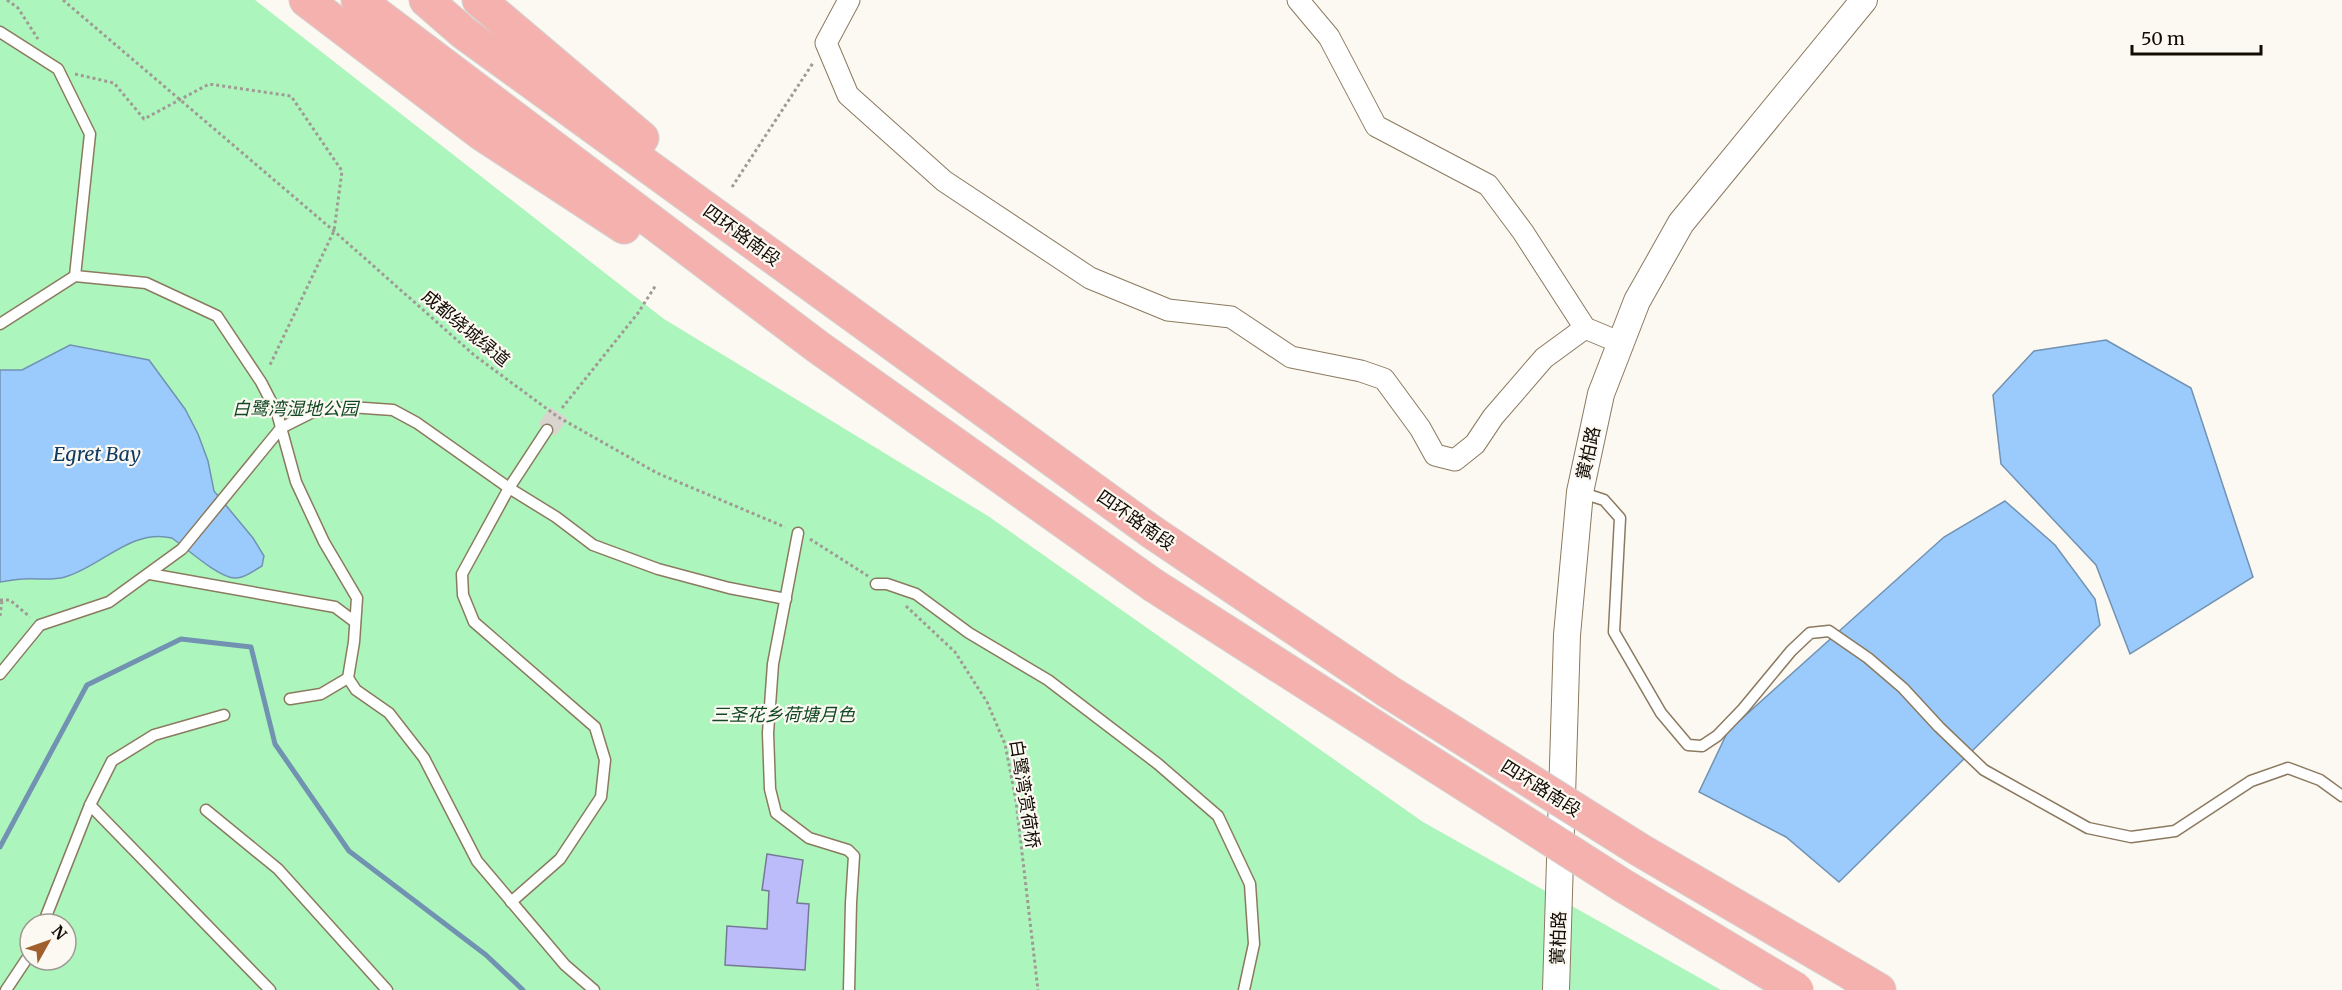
<svg xmlns="http://www.w3.org/2000/svg" width="2342" height="990" font-family="Merriweather,'Noto Sans SC',serif">
<style>
.green{fill:#acf6bd;fill-rule:evenodd}
.water{fill:#9bcbfd;stroke:#7292b2;stroke-width:1.5}
.lines{fill:none;stroke-linecap:round;stroke-linejoin:round}
.stream{stroke:#7292b2;stroke-width:5}
.building{fill:#bcbcfa;stroke:#777895;stroke-width:1.5}
.minor-tunnel{stroke:#d9d5ce;stroke-width:21;stroke-dasharray:21 10;stroke-linecap:butt}
.service-casing{stroke:#8b7a5f;stroke-width:13}
.minor-casing{stroke:#8b7a5f;stroke-width:23}
.tertiary-casing{stroke:#8b7a5f;stroke-width:28}
.motorway-casing{stroke:#d4d3d2;stroke-width:35}
.path{stroke:#9f9b94;stroke-width:3;stroke-dasharray:3 3;stroke-linecap:butt}
.service{stroke:#fff;stroke-width:10}
.minor{stroke:#fff;stroke-width:21}
.tertiary{stroke:#fff;stroke-width:26}
.motorway{stroke:#f4b1ad;stroke-width:33}
.motorway-bridge-casing{stroke:#d4d3d2;stroke-width:35;stroke-linecap:butt}
.motorway-bridge{stroke:#f4b1ad;stroke-width:33}
.labels{text-anchor:middle;dominant-baseline:central;stroke-width:4.5;stroke-linejoin:round;paint-order:stroke}
.street-label{font-size:18px;fill:#120c03;stroke:#fcf8f2}
.park-label{font-size:18px;font-style:italic;fill:#124925;stroke:#fcf8f2}
.water-label{font-size:20px;font-style:italic;fill:#0f3b62;stroke:#fcf8f2}
</style>
<rect width="100%" height="100%" fill="#fcf8f2"/>
<path class="green" d="M0 0H255L664 319 988 516 1423 822 1721 990H0ZM30 924H66V960H30Z"/>
<g class="water">
<polygon points="2106,340 2191,388 2253,577 2130,654 2096,565 2001,464 1993,395 2034,351"/>
<path d="M70 345 149 360 185 409 198 434 208 461 214 491 253 538 264 556 262 566C254 570 246 578 236 578 220 579 186 548 172 538 131 528 101 567 65 577 51 581 38 578 23 579 16 579 8 581 0 582V370H22Z"/>
<polygon points="2005,501 2055,545 2095,599 2100,625 1839,882 1786,837 1699,792 1728,731 1944,537"/>
</g>
<g class="lines">
<polyline class="stream" points="0,847 87,685 181,639 251,647 275,744 349,851 486,955 523,990"/>
</g>
<polygon class="building" points="767,854 803,860 797,903 809,904 805,970 725,965 727,926 767,929 769,891 762,890"/>
<g class="lines">
<polyline class="minor-tunnel" points="547,430 562,408"/>
<defs>
<g id="service">
<polyline points="0,32 58,69 90,134 75,276"/>
<polyline points="0,324 75,276 146,283 217,316 261,382 277,413 296,482 324,542 357,598 354,642 348,678 321,694 290,699"/>
<polyline points="1580,492 1604,500 1620,518 1614,632 1661,713 1688,745 1702,746 1717,736 1743,709 1791,651 1810,633 1829,631 1868,658 1903,688 1939,727 1984,770 2088,828 2131,837 2175,831 2251,781 2288,768 2320,780 2342,796"/>
<polyline points="798,533 773,664 768,733 770,789 776,813 809,838 848,850 854,856 851,903 849,990"/>
<polyline points="150,574 335,607 355,622"/>
<polyline points="876,584 887,584 916,594 969,633 1048,680 1158,764 1218,816 1250,884 1254,944 1244,990"/>
<polyline points="0,674 40,625 109,602 182,549 281,428 313,412 350,407 393,410 417,423 509,488 556,517 593,545 658,569 729,588 786,599"/>
<polyline points="348,678 356,690 389,713 424,758 477,861 565,965 594,990"/>
<polyline points="90,805 270,990"/>
<polyline points="206,810 278,869 387,990"/>
<polyline points="511,902 560,859 601,797 605,760 595,727 474,622 463,595 462,574 509,488 547,430"/>
<polyline points="43,924 90,805 112,761 154,735 224,715"/>
<polyline points="6,990 30,954"/>
</g>
<g id="minor">
<polyline points="849,0 826,43 848,95 944,181 1090,278 1168,310 1231,317 1291,357 1361,371 1384,379 1420,428 1435,455 1455,460 1475,444 1493,417 1544,358 1585,328"/>
<polyline points="1298,0 1329,37 1376,126 1488,185 1523,232 1585,328 1621,343"/>
</g>
<polyline id="tertiary" points="1556,990 1567,635 1580,492 1601,394 1637,301 1681,223 1864,0"/>
<g id="motorway">
<polyline points="306,0 482,134 624,227"/>
<polyline points="358,0 818,347 1153,585"/>
<polyline points="426,0 464,33 1152,532"/>
<polyline points="479,0 642,138"/>
<polyline points="1852,974 1879,990"/>
</g>
</defs>
<use href="#service" class="service-casing"/>
<use href="#minor" class="minor-casing"/>
<use href="#tertiary" class="tertiary-casing"/>
<use href="#motorway" class="motorway-casing"/>
<g class="path">
<polyline points="7,0 18,8 38,39"/>
<polyline points="63,0 334,231 474,355 558,417 657,473 785,527"/>
<polyline points="75,74 114,83 144,119 209,84 291,96 342,171 334,231 269,367"/>
<polyline points="732,187 813,63"/>
<polyline points="562,408 638,313 656,285"/>
<polyline points="810,539 868,576"/>
<polyline points="0,600 10,600 30,617"/>
<polyline points="906,606 955,652 987,702 1005,744 1016,801 1038,990"/>
<polyline points="0,616 2,600"/>
</g>
<use href="#service" class="service"/>
<use href="#minor" class="minor"/>
<use href="#tertiary" class="tertiary"/>
<use href="#motorway" class="motorway"/>
<defs>
<g id="motorway-bridge">
<polyline points="1152,532 1389,692 1640,850 1852,974"/>
<polyline points="1153,585 1622,885 1797,990"/>
</g>
</defs>
<use href="#motorway-bridge" class="motorway-bridge-casing"/>
<use href="#motorway-bridge" class="motorway-bridge"/>
</g>
<g class="labels">
<g class="street-label">
<text transform="translate(742 235) rotate(36)">四环路南段</text>
<text transform="translate(466 328) rotate(40)">成都绕城绿道</text>
<text transform="translate(1588 453) rotate(-78)">黉柏路</text>
<text transform="translate(1136 520) rotate(35)">四环路南段</text>
<text transform="translate(1541 788) rotate(32)">四环路南段</text>
<text transform="translate(1025 794) rotate(81)">白鹭湾·赏荷桥</text>
<text transform="translate(1558 938) rotate(-88)">黉柏路</text>
</g>
<g class="park-label">
<text x="295" y="408">白鹭湾湿地公园</text>
<text x="783" y="714">三圣花乡荷塘月色</text>
</g>
<g class="water-label">
<text x="97" y="453">Egret Bay</text>
</g>
</g>
<g transform="translate(48 942) rotate(50)"><circle r="28" fill="#fcf8f2" stroke="#9e9a92" stroke-width="1.5"/>
<path d="M0-4.5L10 22L0 15L-10 22Z" fill="#a15f2d"/>
<text y="-9" font-size="16" font-weight="bold" text-anchor="middle" fill="#120c03">N</text>
</g>
<path d="M2132 45v9h129v-9" fill="none" stroke="#120c03" stroke-width="3"/>
<text x="2141" y="45" font-size="18" fill="#120c03" stroke="#fcf8f2" stroke-width="4.5" paint-order="stroke">50 m</text>
</svg>
